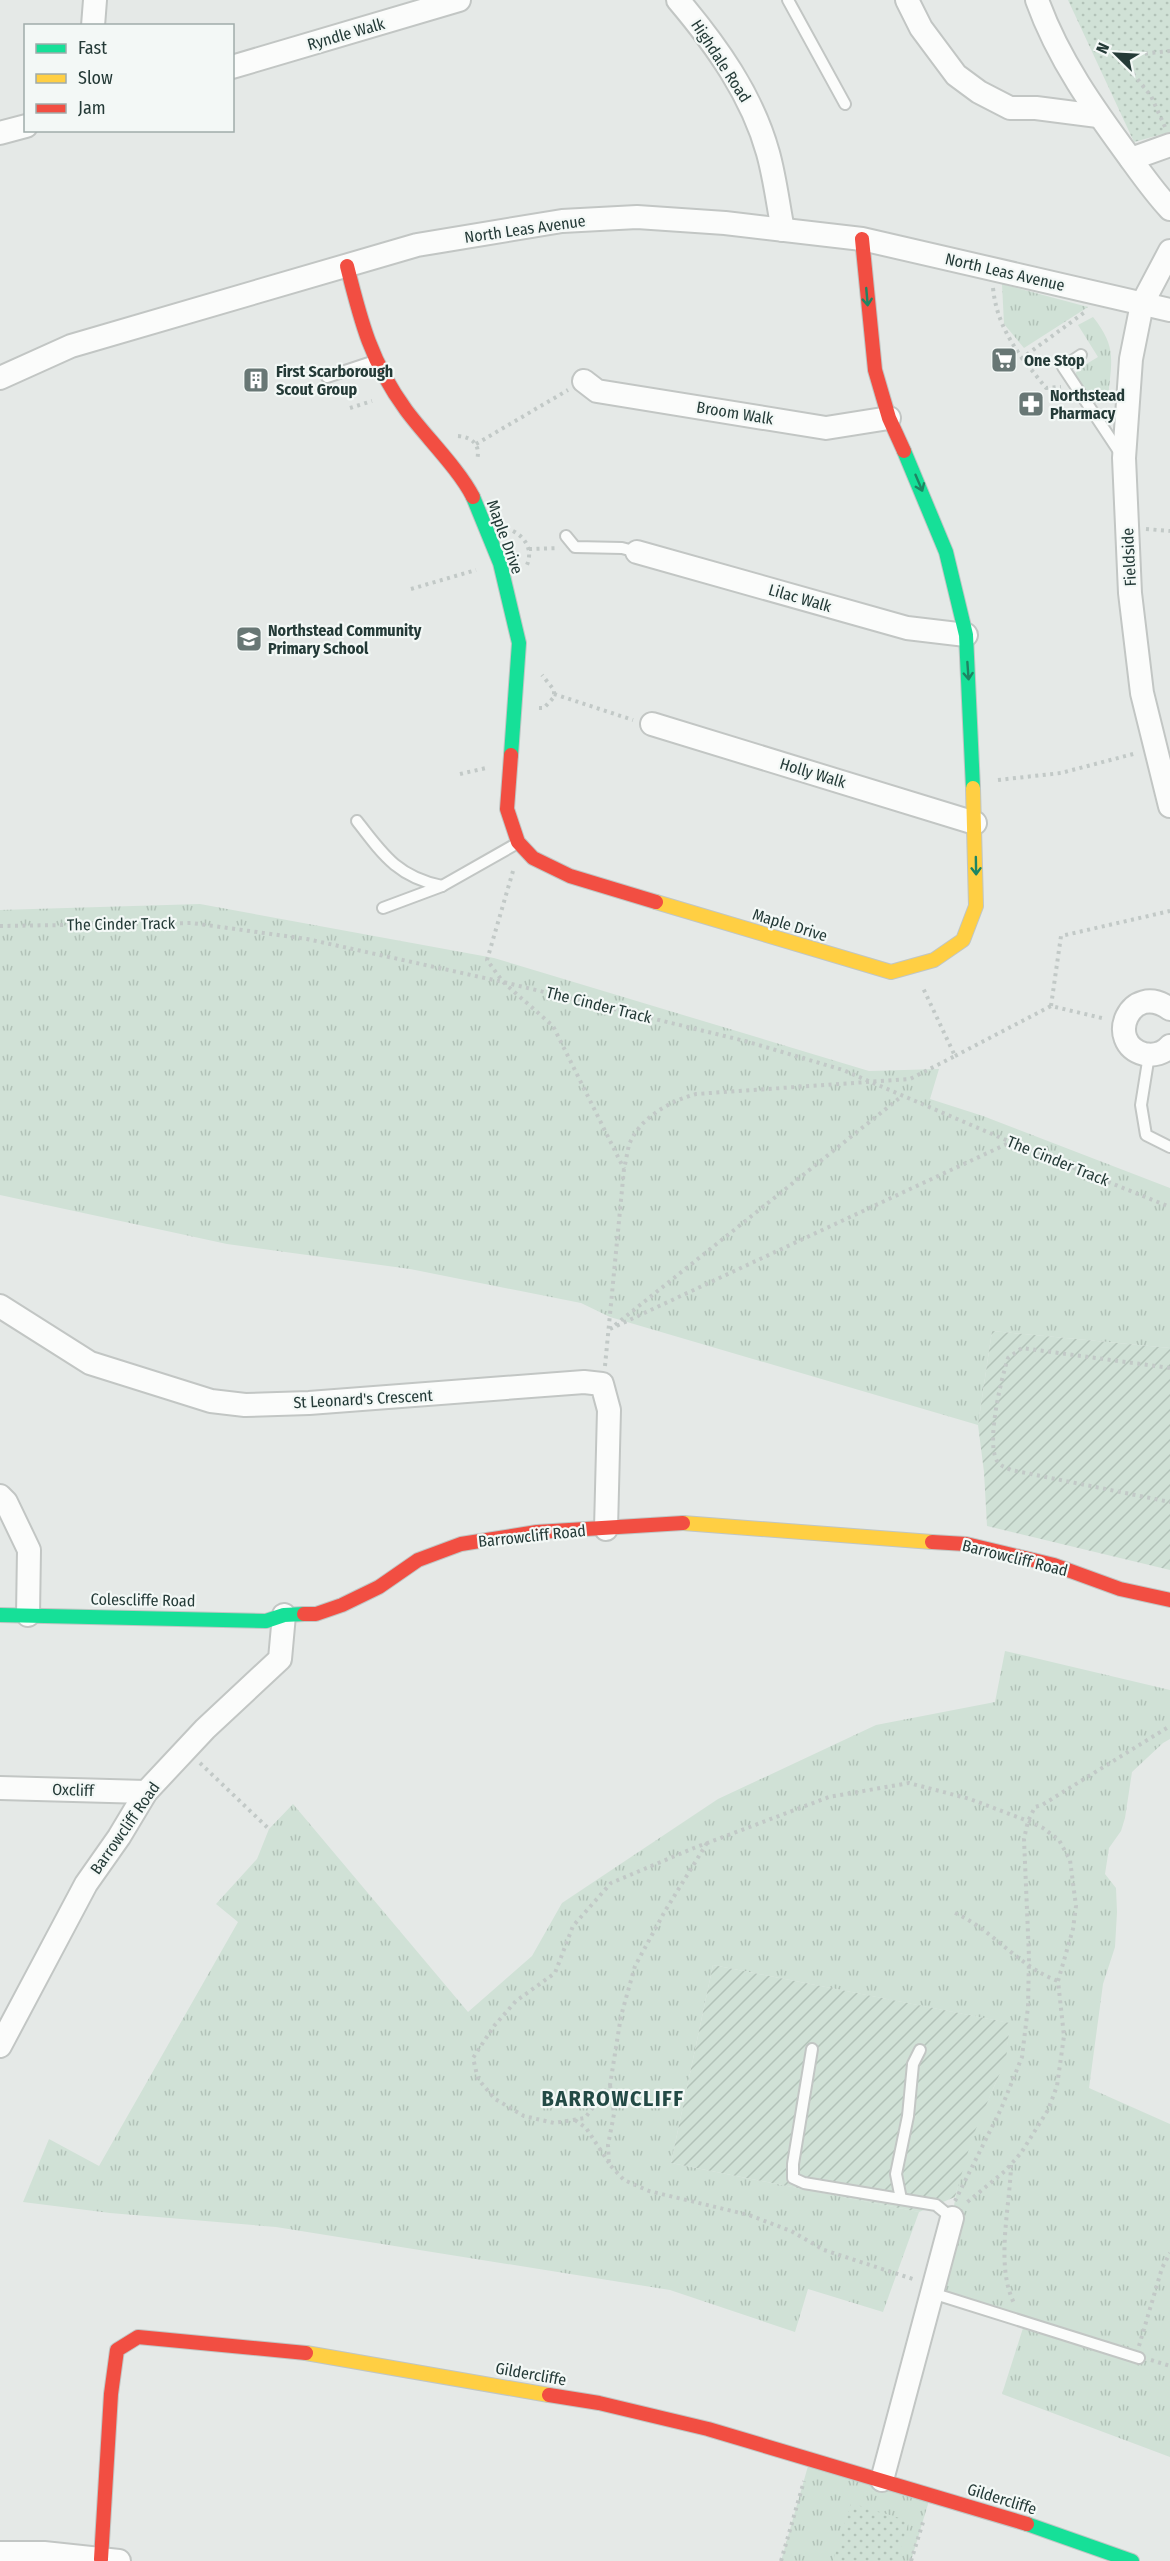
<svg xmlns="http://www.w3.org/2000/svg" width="1170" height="2561" font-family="'Fira Sans Condensed',sans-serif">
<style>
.grass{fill:url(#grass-tufts)}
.park{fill:url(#park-dots)}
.garden{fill:url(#garden-furrows)}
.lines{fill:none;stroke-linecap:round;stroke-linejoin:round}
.lane-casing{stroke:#c2c6c4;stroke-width:14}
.street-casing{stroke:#c2c6c4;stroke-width:26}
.fast-casing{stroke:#c0c6c4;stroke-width:16}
.slow-casing{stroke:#c0c6c4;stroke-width:16}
.jam-casing{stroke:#c0c6c4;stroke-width:16}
.path{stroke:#c2c9c7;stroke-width:4;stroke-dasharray:3 4.5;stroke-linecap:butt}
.lane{stroke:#fbfcfb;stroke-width:10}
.street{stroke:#fbfcfb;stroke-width:22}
.fast{stroke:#16e098;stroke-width:14}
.slow{stroke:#ffcf43;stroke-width:14}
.jam{stroke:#f24e42;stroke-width:14}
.oneway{stroke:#1e8563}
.labels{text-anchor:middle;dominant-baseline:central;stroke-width:4.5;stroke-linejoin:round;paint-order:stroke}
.street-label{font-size:16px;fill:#243a37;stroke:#f3f8f6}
.poi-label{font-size:16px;font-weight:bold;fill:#243a37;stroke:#f3f8f6;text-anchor:start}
.district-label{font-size:22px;font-weight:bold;letter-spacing:1.5px;fill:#234a45;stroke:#f3f8f6}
</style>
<defs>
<pattern id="grass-tufts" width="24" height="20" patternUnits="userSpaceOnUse" patternTransform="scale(1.5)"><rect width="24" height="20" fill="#d0e1d6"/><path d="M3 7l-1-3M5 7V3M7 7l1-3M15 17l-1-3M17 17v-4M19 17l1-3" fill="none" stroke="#b2c2b8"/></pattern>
<pattern id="park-dots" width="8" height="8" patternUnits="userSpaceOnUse" patternTransform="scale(1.5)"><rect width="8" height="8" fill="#d0e1d6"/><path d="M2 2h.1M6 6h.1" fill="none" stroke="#b2c2b8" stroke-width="1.8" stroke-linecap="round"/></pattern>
<pattern id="garden-furrows" width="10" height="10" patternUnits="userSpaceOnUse" patternTransform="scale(1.5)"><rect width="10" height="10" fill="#d0e1d6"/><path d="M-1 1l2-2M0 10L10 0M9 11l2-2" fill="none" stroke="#b2c2b8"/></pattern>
</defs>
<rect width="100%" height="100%" fill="#e5e9e7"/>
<g class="grass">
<polygon points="1002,284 1088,307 1024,348 1004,324"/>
<path d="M1093 317C1118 348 1111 362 1108 400 1090 412 1082 388 1075 375L1078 369 1098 357 1078 325Z"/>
<polygon points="200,904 494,958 869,1071 939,1069 930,1099 983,1116 1170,1188 1170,1348 992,1331 978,1425 610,1317 581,1303 410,1269 227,1244 0,1195 0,910"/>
<path d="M1005 1651 1170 1690V1739L1163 1743 1132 1772 1125 1818 1121 1831 1109 1848 1105 1874 1116 1888 1117 1912 1115 1947 1103 1984 1089 2088 1170 2124V2457L1002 2394 1023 2328 943 2301 962 2223 952 2218C956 2191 963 2162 972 2137 988 2096 1009 2067 1009 2023L713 1965 671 2163 919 2212 883 2312 808 2289 795 2332 670 2290 276 2227 110 2213 23 2202 49 2139 99 2166 238 1922 216 1904 257 1859 269 1829 293 1804 468 2012 532 1956 562 1903 718 1799 876 1725 995 1702Z"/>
<polygon points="810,2459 931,2494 911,2561 781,2561"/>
</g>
<g class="park">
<polygon points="1068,0 1170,0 1170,132 1134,142"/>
<polygon points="851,2503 909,2521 897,2561 833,2561"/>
</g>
<g class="garden">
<polygon points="992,1331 1170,1348 1170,1570 987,1526 984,1472 978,1425"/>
<polygon points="713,1965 1010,2023 1006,2059 972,2138 955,2197 919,2212 671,2163"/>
</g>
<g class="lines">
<defs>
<g id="lane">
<polyline points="788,0 845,104"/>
<polyline points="1081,355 1063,367 1120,453"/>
<polyline points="327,377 372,362"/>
<polyline points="566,536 575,547 622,548 637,552"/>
<path d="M357 821C383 855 398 877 442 886"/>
<polyline points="383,908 442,886 516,844"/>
<polyline points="1149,1055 1141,1105 1146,1135 1170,1147"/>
<polyline points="812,2049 793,2164 793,2178 804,2183 936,2205 952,2218"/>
<polyline points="901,2199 896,2174 908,2116 913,2064 920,2050"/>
<polyline points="932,2293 1139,2358"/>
</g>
<g id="street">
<path d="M678 0C716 45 752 95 768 153 775 178 778 205 783 230"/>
<polyline points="907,0 921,28 956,75 979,92 1010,108 1036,108 1098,116"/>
<path d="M1037 0C1058 59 1094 109 1130 158 1143 176 1155 193 1170 209"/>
<polyline points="93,26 95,0"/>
<polyline points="232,67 459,0"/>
<polyline points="0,133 26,126"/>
<polyline points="1131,159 1170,145"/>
<polyline points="1170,251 1142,304 1131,359 1124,458 1130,593 1142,693 1170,806"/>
<polyline points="0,378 71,346 417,245 562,221 637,217 725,223 862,239 1170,310"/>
<polyline points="584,381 597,391 826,428 889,418"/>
<polyline points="637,552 907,628 966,635"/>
<polyline points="652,724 975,823"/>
<path d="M1170 1009C1130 980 1104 1043 1144 1054 1154 1056 1164 1053 1170 1046"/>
<polyline points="0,1306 90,1363 211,1401 245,1405 309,1403 584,1382 602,1384 609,1410 606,1529"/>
<polyline points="0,1496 6,1502 29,1550 28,1615"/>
<polyline points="0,1788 146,1792"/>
<polyline points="0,2046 86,1884 119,1837 146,1792 205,1729 280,1659 284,1615"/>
<polyline points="882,2480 952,2218"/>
<polyline points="0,2553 44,2553 119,2561"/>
</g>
<g id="fast">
<polyline points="904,451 946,552 966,635 973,788"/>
<polyline points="473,497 500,563 519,643 511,755"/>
<polyline points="0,1615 266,1621 284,1615 304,1614"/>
<polyline points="1027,2524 1132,2561"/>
</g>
<g id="slow">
<polyline points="656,902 891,972 934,960 963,940 976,906 973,788"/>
<polyline points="683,1523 932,1542"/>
<polyline points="306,2353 549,2395"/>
</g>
<g id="jam">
<polyline points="862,239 875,370 889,418 904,451"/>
<path d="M347 266C361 322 371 362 406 410 425 436 459 469 473 497"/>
<polyline points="511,755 507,809 518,842 533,858 570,876 656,902"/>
<polyline points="932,1542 966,1544 1054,1565 1120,1589 1170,1600"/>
<polyline points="304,1614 316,1614 342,1605 379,1587 418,1560 461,1544 537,1532 683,1523"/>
<polyline points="549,2395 599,2403 708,2429 1027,2524"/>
<polyline points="101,2559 111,2394 117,2350 138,2337 306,2353"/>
</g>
</defs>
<use href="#lane" class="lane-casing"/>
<use href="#street" class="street-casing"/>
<use href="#fast" class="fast-casing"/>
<use href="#slow" class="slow-casing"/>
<use href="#jam" class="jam-casing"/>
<g class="path">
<polyline points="1165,127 1151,96 1127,66 1132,55 1170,51"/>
<path d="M993 288C996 316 1006 335 1022 358L1085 312"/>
<polyline points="1022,358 1046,388 1061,387"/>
<polyline points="350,408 372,401"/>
<path d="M458 436C472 437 481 445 477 460"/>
<polyline points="476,444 568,390"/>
<polyline points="1146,529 1170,531"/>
<path d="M513 531C528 539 533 553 526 567"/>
<polyline points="529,549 559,548"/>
<polyline points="411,589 476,570"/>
<polyline points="554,694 633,720"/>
<polyline points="539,708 544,708 554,697 554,690 542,675"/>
<polyline points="460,774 486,768"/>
<polyline points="998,780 1061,773 1137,753"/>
<polyline points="513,871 487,960 503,982 553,1026 624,1169"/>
<polyline points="0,926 192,923 307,939 503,982 745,1041 843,1070 1027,1149 1170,1207"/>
<polyline points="1051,1006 1061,936 1170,911"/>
<polyline points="955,1056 1051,1006 1106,1019"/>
<polyline points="615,1325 902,1096"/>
<polyline points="610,1329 1011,1142"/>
<path d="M605 1366 624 1169C626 1161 627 1153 629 1145 639 1118 670 1101 696 1094L910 1079 955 1056 923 988"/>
<path d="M1170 1368 1022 1348 1008 1358C1001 1380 987 1438 996 1459 999 1466 1005 1467 1011 1470L1170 1502"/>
<polyline points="200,1763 269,1829"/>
<polyline points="707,1843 665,1911 635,1966 621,2016 610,2085 585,2118 554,2123 524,2116 495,2099 478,2079 473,2058 494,2026 516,2001 555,1973 573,1926 611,1883 694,1848 829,1797 909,1783 970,1799 1028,1821 1043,1828 1059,1840 1070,1860 1076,1906 1073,1929 1058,1981 1064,2036 1057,2086 1048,2110 1021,2153 1005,2171 965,2204"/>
<path d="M955 1913C993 1930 1019 1967 1058 1981"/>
<polyline points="610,2085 614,2114 608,2145 609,2164 624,2180 649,2191 749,2215 791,2231 824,2250 916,2280"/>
<polyline points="575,2120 586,2128 609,2163"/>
<path d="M1011 2165C1010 2207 995 2265 1014 2303"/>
<polyline points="955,2201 1001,2109 1022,2057 1028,2007 1029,1957 1024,1839 1028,1821 1035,1807 1042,1805 1170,1726"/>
<polyline points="1139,2346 1162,2268 1170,2253"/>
<polyline points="1151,2360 1170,2366"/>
<polyline points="781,2561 804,2481"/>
<polyline points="911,2561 924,2519"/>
</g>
<use href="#lane" class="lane"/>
<use href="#street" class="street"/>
<use href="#fast" class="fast"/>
<use href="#slow" class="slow"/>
<use href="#jam" class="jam"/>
</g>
<defs><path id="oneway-shaft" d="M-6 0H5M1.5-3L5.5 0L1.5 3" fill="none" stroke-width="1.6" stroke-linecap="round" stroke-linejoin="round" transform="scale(1.5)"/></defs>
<g class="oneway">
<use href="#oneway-shaft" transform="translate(867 297) rotate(85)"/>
<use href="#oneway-shaft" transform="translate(919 483) rotate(67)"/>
<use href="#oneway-shaft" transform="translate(968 671) rotate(86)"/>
<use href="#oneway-shaft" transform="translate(976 866) rotate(89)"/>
</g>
<defs>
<symbol id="supermarket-square" viewBox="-11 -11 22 22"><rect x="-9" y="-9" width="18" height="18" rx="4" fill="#687775" stroke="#f3f8f6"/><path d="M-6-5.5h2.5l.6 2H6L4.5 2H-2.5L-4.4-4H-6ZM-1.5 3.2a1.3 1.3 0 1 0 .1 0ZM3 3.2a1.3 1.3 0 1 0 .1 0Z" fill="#fff"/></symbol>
<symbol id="building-square" viewBox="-11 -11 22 22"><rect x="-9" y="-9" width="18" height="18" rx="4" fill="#687775" stroke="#f3f8f6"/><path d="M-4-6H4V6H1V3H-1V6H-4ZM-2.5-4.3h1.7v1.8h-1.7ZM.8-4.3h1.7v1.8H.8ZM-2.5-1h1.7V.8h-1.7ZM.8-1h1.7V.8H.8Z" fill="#fff"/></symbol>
<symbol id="pharmacy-square" viewBox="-11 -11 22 22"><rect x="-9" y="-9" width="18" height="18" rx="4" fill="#687775" stroke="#f3f8f6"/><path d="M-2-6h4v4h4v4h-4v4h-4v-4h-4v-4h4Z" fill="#fff"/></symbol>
<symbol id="school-square" viewBox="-11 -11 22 22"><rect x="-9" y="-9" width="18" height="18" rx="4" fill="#687775" stroke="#f3f8f6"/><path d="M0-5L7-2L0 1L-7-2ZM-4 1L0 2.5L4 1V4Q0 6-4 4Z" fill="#fff"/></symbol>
</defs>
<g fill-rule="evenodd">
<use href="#supermarket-square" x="989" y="345" width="30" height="30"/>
<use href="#building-square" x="241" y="365" width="30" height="30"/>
<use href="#pharmacy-square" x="1016" y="389" width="30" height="30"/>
<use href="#school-square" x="234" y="624" width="30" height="30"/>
</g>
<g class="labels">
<g class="street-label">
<text transform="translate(346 34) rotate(-16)">Ryndle Walk</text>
<text transform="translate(721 61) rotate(57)">Highdale Road</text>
<text transform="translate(525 229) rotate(-8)">North Leas Avenue</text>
<text transform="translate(1005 272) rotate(13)">North Leas Avenue</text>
<text transform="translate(735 413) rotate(9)">Broom Walk</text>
<text transform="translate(505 537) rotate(70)">Maple Drive</text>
<text transform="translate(1129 557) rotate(-93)">Fieldside</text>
<text transform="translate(800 598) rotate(16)">Lilac Walk</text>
<text transform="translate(813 773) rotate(17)">Holly Walk</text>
<text transform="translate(121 924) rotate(-1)">The Cinder Track</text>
<text transform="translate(790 925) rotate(17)">Maple Drive</text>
<text transform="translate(599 1005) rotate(14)">The Cinder Track</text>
<text transform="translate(1058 1161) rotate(22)">The Cinder Track</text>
<text transform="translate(363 1399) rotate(-3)">St Leonard's Crescent</text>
<text transform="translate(532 1536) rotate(-6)">Barrowcliff Road</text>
<text transform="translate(1015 1558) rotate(14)">Barrowcliff Road</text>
<text transform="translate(143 1600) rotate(1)">Colescliffe Road</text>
<text transform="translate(73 1790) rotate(2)">Oxcliff</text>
<text transform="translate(125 1828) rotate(-55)">Barrowcliff Road</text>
<text transform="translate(531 2374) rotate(10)">Gildercliffe</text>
<text transform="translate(1002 2499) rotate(17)">Gildercliffe</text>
</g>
<g class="poi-label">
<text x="1024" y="360">One Stop</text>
<text x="276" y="371">First Scarborough<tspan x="276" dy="18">Scout Group</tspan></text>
<text x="1050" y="395">Northstead<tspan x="1050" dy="18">Pharmacy</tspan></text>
<text x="268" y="630">Northstead Community<tspan x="268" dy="18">Primary School</tspan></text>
</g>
<g class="district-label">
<text x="613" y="2098">BARROWCLIFF</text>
</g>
</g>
<rect x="24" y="24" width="210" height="108" fill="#f3f8f6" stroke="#a0acaa" stroke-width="1.5"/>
<rect x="36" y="44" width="30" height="9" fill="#16e098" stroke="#a0acaa" stroke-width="1.5"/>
<text x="78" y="54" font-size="18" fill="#243a37">Fast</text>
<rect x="36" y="74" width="30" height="9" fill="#ffcf43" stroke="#a0acaa" stroke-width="1.5"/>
<text x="78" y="84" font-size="18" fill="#243a37">Slow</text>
<rect x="36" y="104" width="30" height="9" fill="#f24e42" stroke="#a0acaa" stroke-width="1.5"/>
<text x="78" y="114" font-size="18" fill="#243a37">Jam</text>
<g transform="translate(1116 54) rotate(294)" stroke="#f3f8f6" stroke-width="4.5" paint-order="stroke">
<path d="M0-4.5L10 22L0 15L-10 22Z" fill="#243a37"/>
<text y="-9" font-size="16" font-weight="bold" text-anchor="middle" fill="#243a37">N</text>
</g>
</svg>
